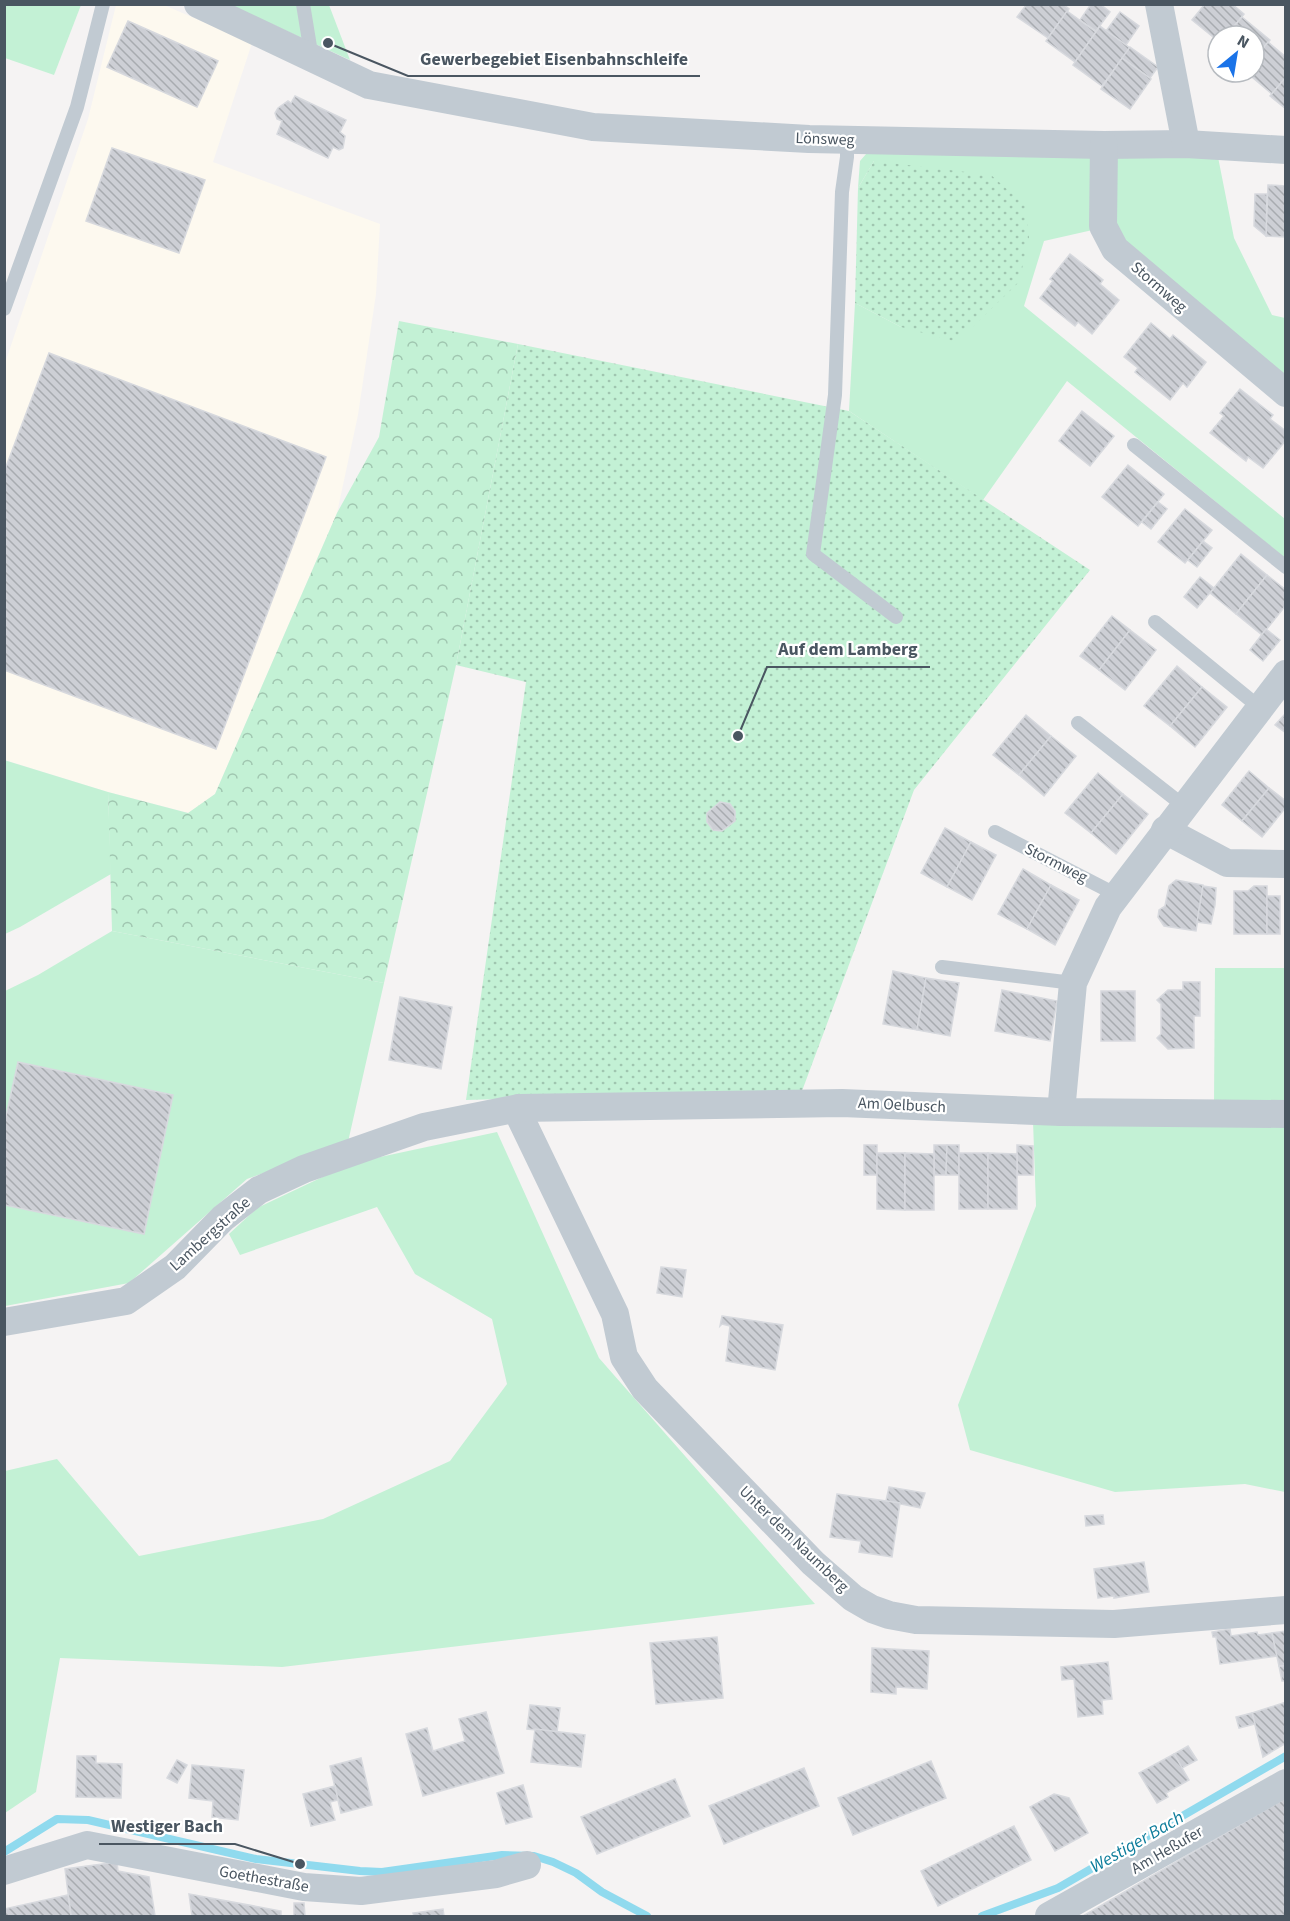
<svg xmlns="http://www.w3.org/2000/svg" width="1290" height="1921" font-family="'Source Sans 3',sans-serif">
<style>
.commercial{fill:#fdf9ef}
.grass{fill:#c3f1d5}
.forest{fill:url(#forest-crowns)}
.park{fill:url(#park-dots)}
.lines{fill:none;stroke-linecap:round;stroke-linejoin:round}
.stream{stroke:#90daee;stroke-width:8}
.building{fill:url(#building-back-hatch);stroke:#d7d9de;stroke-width:1.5}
.service{stroke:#c1cad2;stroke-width:14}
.minor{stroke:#c1cad2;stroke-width:28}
.labels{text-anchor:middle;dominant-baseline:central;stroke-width:4.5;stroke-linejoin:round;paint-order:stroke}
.street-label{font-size:16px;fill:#4a5661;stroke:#fff}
.water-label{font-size:18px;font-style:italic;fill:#0c7c9b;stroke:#fff}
.leader{fill:none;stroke:#4a5661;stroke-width:2}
.callout-dot{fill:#4a5661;stroke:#fff;stroke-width:2}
.callout-label{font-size:18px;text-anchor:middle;font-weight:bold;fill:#4a5661;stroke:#fff;stroke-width:4.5;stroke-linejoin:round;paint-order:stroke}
</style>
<defs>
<pattern id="forest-crowns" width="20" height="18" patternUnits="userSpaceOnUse" patternTransform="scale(1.5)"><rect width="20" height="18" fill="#c3f1d5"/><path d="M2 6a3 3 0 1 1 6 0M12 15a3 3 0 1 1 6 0" fill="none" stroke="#a0c6b0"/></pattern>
<pattern id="park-dots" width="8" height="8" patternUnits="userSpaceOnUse" patternTransform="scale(1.5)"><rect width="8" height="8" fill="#c3f1d5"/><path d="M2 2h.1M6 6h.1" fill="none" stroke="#a0c6b0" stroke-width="1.8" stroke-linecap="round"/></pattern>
<pattern id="building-back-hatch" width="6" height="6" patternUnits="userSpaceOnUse" patternTransform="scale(1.5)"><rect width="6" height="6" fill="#cdcfd5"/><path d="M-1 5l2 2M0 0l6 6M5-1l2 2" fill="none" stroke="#a8abb0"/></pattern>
</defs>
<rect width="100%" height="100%" fill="#f5f3f3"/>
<polygon class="commercial" points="116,5 164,5 252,43 213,162 380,224 376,294 358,415 337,513 215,794 189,813 108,792 5,760 5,363 88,119"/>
<g class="grass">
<polygon points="5,4 81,5 54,75 5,58"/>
<polygon points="230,5 329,5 350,60"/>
<polygon points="873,146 1099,153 1097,229 1044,241 1024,306 1285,519 1285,558 1067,381 983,500 849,411 855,303 901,327 874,161 858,188 860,161"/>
<polygon points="1112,152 1218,157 1234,238 1272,315 1285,318 1285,382 1121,245 1109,222"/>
<polygon points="4,760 108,792 111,874 20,927 5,934"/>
<polygon points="112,931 384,983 348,1142 247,1179 129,1283 5,1306 5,991 38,975"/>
<polygon points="1215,968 1285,968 1285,1105 1214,1103"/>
<polygon points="1285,1120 1285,1492 1245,1484 1115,1492 970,1450 958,1405 1036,1206 1033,1121"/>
<polygon points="497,1132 599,1358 815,1604 282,1667 60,1658 36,1792 5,1813 5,1471 57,1459 139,1556 323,1519 450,1461 507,1384 492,1319 415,1274 377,1207 240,1255 229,1234 257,1208 352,1163"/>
</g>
<polygon class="forest" points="399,321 518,344 456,665 384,983 112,931 108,792 188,813 215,794 337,513 379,437"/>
<g class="park">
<polygon points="874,161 991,175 1026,206 1029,238 1019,282 957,342 901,327 855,303 858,188"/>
<polygon points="518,344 849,411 1090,570 914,790 802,1091 466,1100 526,682 456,665"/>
</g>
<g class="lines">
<g class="stream">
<polyline points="4,1852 57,1819 88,1820 256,1859 360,1871 382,1872 502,1855 534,1856 553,1862 576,1873 602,1892 647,1916"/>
<polyline points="982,1916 1058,1888 1286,1756"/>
</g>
</g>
<g class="building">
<polygon points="1027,4 1063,4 1069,9 1048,38 1017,17"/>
<polygon points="1091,4 1100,4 1110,12 1096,31 1080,20"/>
<polygon points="1205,4 1232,4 1244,14 1226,36 1218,36 1218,41 1192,20"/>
<polygon points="1067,11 1096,32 1075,62 1046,41"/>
<polygon points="1120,12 1139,26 1126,45 1106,31"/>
<polygon points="1242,17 1270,40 1254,59 1254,36 1226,36"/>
<polygon points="128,21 218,61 197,107 107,67"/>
<polygon points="1100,26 1130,48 1102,86 1073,65"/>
<polygon points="1268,42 1286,57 1286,77 1272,94 1246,72 1254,72 1254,59"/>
<polygon points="1130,47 1158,67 1150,78 1122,58"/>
<polygon points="1122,58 1151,79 1130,109 1101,89"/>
<polygon points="1286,77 1286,109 1270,96"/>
<polygon points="295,96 346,120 340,132 345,136 343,148 339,150 333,147 328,158 277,134 282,121 277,119 275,113 278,108 288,101 291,103"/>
<polygon points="112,148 205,180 179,253 86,221"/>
<polygon points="1268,185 1286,186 1286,237 1266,236"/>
<polygon points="1255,194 1267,194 1266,236 1254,226"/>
<polygon points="1070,254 1103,280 1100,284 1119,300 1092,334 1078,322 1075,326 1040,298 1053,281 1050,279"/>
<polygon points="1151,323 1170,339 1173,335 1206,362 1187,387 1183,383 1170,400 1135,372 1138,368 1124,357"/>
<polygon points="49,353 326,457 216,749 4,670 4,472"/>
<polygon points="1240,389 1273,415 1270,419 1286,431 1286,440 1263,468 1248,457 1246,461 1210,433 1224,416 1220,413"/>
<polygon points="1082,411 1114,436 1090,466 1059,441"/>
<polygon points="1128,465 1164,494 1138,526 1102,497"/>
<polygon points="1158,502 1167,509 1151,529 1142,522"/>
<polygon points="1185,509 1212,530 1185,563 1158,542"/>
<polygon points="1203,541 1212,548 1197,567 1188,560"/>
<polygon points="1241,554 1267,575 1236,614 1210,593"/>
<polygon points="1267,575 1286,590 1286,605 1262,635 1236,614"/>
<polygon points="1200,577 1214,588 1197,608 1184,597"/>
<polygon points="1112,616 1130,630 1099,670 1080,656"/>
<polygon points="1266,629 1280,640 1263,661 1250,650"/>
<polygon points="1130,630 1156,650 1125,690 1099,670"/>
<polygon points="1177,666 1202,687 1170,726 1144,706"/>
<polygon points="1202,687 1227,707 1195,747 1170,726"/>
<polygon points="1286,713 1286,733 1275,725"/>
<polygon points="1026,715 1051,736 1019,775 993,755"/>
<polygon points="1051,736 1076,756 1044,796 1019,775"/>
<polygon points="1249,771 1269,788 1242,821 1222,805"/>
<polygon points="1098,773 1123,794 1091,833 1065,813"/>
<polygon points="1269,788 1286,801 1286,807 1262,837 1242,821"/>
<polygon points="1123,794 1148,814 1116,854 1091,833"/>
<polygon points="720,802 730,804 735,811 735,821 722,831 713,830 707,822 707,813"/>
<polygon points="945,828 971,842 947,887 921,873"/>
<polygon points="971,842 996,855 972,900 947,887"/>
<polygon points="1023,869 1051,885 1027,929 998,914"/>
<polygon points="1176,880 1203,885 1196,931 1164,926 1158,917 1159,910 1165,906 1169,886"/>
<polygon points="1051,885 1079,900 1055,945 1027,929"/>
<polygon points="1203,886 1216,888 1215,905 1211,924 1197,922"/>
<polygon points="1254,886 1267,886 1267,934 1234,934 1234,891 1248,891"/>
<rect x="1267" y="896" width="13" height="38"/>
<polygon points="893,971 926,978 917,1030 883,1024"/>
<polygon points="926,978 959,983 950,1036 917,1030"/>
<polygon points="1183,982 1200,982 1200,1016 1194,1016 1194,1048 1168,1049 1157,1038 1161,1034 1161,1004 1157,1000 1168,990 1183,990"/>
<polygon points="1002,990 1057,1001 1050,1041 995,1031"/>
<rect x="1101" y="991" width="34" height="50"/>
<polygon points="400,997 452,1007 441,1069 389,1060"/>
<polygon points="18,1062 173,1095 144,1234 4,1205 4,1125"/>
<rect x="864" y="1145" width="13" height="30"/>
<polygon points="934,1145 947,1145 946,1175 934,1175"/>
<polygon points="947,1145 959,1145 959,1175 946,1175"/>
<polygon points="1017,1145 1033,1146 1033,1175 1017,1175"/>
<polygon points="877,1153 905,1153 905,1210 877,1209"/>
<polygon points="905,1153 934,1154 934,1210 905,1210"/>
<rect x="959" y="1153" width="29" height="56"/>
<polygon points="988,1153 1017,1154 1017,1209 988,1209"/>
<polygon points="661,1267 686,1270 682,1297 657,1293"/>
<polygon points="722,1316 783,1325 775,1370 726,1361 730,1326 722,1324 720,1326"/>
<polygon points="889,1487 925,1493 920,1508 886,1501"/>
<polygon points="837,1494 900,1503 892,1557 859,1552 861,1541 830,1537"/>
<polygon points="1103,1515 1104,1524 1086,1526 1085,1516"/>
<polygon points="1144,1562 1149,1592 1114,1598 1114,1596 1098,1598 1094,1569"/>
<polygon points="1230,1629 1231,1636 1257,1632 1258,1635 1272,1633 1277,1656 1220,1664 1216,1637 1213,1637 1212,1632"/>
<polygon points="1286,1631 1286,1666 1279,1666 1272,1633"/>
<polygon points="717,1637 723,1698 656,1704 650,1643"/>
<polygon points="872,1648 929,1651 927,1689 896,1687 896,1694 871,1692"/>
<polygon points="1108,1662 1112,1699 1102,1700 1103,1714 1078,1717 1074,1679 1062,1680 1061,1667"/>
<polygon points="1279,1666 1286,1666 1286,1681 1282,1681"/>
<polygon points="1286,1702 1286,1743 1263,1757 1252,1713"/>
<polygon points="530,1705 560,1708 557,1732 527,1729"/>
<polygon points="486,1712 504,1773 423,1796 406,1734 427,1728 433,1751 465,1741 459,1719"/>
<polygon points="1252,1713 1255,1724 1239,1728 1236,1717"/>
<polygon points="535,1729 585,1735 581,1767 531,1762"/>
<polygon points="1188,1746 1197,1760 1182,1768 1174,1754"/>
<polygon points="1174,1754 1189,1780 1166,1793 1168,1797 1157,1803 1139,1773"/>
<polygon points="77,1756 96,1756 96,1763 122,1764 121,1798 76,1797"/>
<polygon points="361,1758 372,1805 341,1813 330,1766"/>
<polygon points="177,1760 187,1765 177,1783 167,1778"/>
<polygon points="931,1761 946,1798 853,1835 838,1798"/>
<polygon points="192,1765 244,1770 238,1820 212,1817 213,1801 189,1798"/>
<polygon points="804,1768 819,1806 724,1844 709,1806"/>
<polygon points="675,1779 690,1816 597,1854 581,1817"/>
<polygon points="523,1785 532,1817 506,1824 497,1793"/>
<polygon points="335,1786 338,1800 330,1802 335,1820 311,1826 303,1794"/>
<polygon points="1054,1794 1069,1798 1088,1833 1055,1851 1030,1807"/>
<polygon points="1286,1798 1286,1916 1083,1916"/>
<polygon points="1014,1826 1031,1860 938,1906 921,1871"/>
<polygon points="117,1862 118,1871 149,1877 155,1916 71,1916 65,1869"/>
<polygon points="189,1894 281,1911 281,1916 192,1916"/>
<polygon points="68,1895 71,1916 4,1916 4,1909"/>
<polygon points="294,1903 304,1903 305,1916 294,1916"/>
<polygon points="443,1909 444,1916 414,1916 413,1913"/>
</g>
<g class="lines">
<g class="service">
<polyline points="303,4 312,59"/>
<polyline points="847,139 847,157 842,192 835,395 813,554 896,617"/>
<polyline points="4,309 77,107 103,4"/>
<polyline points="1134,445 1286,567"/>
<polyline points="1155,622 1259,707"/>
<polyline points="1078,723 1184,806"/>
<polyline points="995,832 1117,895"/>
<polyline points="942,967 1073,983"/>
</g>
<g class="minor">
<polyline points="198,4 369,85 593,127 809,139 1104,145 1186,144 1286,150"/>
<polyline points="1159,4 1186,144"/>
<polyline points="1104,145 1103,226 1115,249 1286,393"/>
<polyline points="1165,830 1227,863 1286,864"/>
<polyline points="519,1108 521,1119 615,1314 624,1357 645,1389 813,1563 853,1598 872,1609 889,1615 916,1620 1114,1624 1286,1610"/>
<polyline points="1061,1112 1073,983 1108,907 1286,674"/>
<polyline points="4,1322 126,1301 175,1267 223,1218 259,1190 304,1169 424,1127 519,1108 842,1103 1061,1112 1286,1114"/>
<polyline points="4,1871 87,1845 304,1887 361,1891 496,1874 527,1865"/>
<polyline points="1049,1916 1286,1783"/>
</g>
</g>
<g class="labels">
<g class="street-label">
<text transform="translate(825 139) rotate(2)">Lönsweg</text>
<text transform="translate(1159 287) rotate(41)">Stormweg</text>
<text transform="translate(1056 863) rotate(27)">Stormweg</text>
<text transform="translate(902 1105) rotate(3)">Am Oelbusch</text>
<text transform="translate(210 1234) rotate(-42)">Lambergstraße</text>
<text transform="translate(794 1539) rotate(44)">Unter dem Naumberg</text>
<text transform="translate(1167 1850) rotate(-30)">Am Heßufer</text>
<text transform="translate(264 1879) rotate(10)">Goethestraße</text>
</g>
<g class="water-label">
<text transform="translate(1137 1842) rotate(-30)">Westiger Bach</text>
</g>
</g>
<path class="leader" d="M328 43L408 76H700M738 736L767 667H930M300 1864L235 1844H99"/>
<g class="callout-dot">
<circle cx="328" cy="43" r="6"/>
<circle cx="738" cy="736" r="6"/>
<circle cx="300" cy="1864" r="6"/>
</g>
<g class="callout-label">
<text x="554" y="65">Gewerbegebiet Eisenbahnschleife</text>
<text x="848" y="655">Auf dem Lamberg</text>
<text x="167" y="1832">Westiger Bach</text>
</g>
<rect width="1290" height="1921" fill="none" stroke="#4a5661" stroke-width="12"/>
<g transform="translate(1236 54) rotate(30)"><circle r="28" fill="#ffffff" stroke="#b7bbc0" stroke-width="1.5"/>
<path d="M0-4.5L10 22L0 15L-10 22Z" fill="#1a73e8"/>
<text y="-9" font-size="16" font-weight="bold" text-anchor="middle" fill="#4a5661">N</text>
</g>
</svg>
